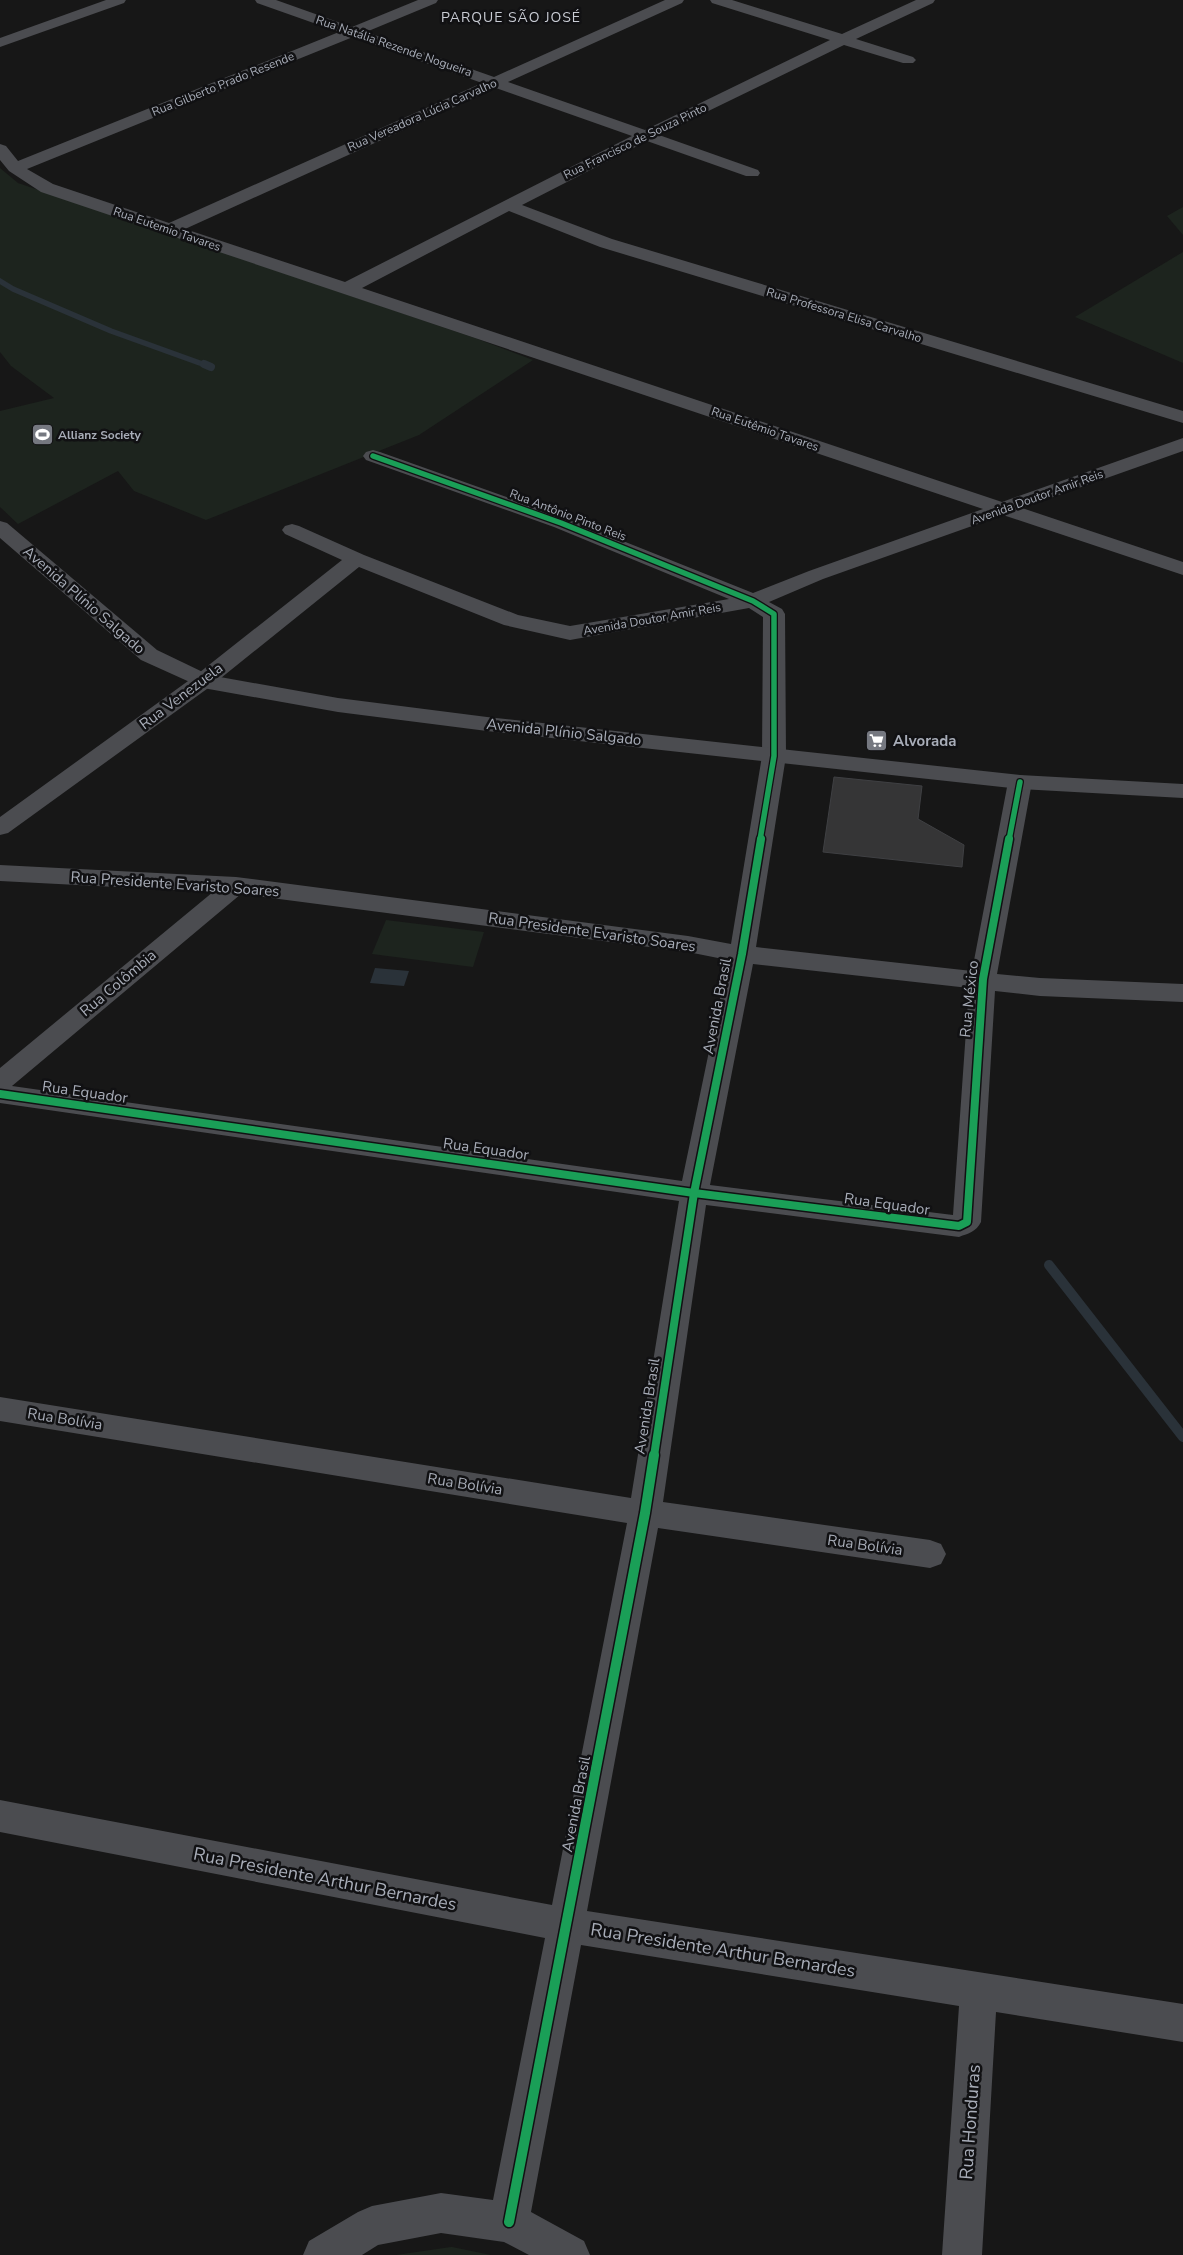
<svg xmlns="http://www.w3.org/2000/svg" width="1183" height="2255" font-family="'Nunito Sans',sans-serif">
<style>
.green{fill:#1d241e}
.water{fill:#2a3239}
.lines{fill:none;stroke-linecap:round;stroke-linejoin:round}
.stream-far2{stroke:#2a3239;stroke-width:5.5}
.stream-far1{stroke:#2a3239;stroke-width:8}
.stream{stroke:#2a3239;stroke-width:10}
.building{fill:#353536;stroke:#3f4043}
.minor{fill:#4b4c50;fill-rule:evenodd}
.tertiary{fill:#4b4c50;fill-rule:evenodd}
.cycleway-far2-casing{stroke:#111113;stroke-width:8}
.cycleway-far1-casing{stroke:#111113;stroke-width:11}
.cycleway-casing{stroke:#111113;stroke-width:13}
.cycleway-far2{stroke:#1a9f57;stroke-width:5.5}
.cycleway-far1{stroke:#1a9f57;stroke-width:8}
.cycleway{stroke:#1a9f57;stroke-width:10}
.labels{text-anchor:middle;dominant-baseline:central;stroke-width:5;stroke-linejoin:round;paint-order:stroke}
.far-street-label{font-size:12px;fill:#a8adb8;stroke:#111113}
.far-poi-label{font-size:12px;font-weight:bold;fill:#a8adb8;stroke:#111113;text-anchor:start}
.far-neighbourhood-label{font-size:14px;letter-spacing:1px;fill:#c9ccd4;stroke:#111113}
.street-label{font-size:15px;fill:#a8adb8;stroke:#111113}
.poi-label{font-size:15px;font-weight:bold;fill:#a8adb8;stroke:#111113;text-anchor:start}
.near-street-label{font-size:18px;fill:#a8adb8;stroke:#111113}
</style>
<rect width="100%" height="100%" fill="#171717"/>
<g class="green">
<polygon points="0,168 18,183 475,338 533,360 419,435 206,520 134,491 118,471 18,524 0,507 0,411 54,398 11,366 0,352"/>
<polygon points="1183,207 1183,235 1167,216"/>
<polygon points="1183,252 1183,363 1075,317"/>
<polygon points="386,920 484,932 473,967 372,954"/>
<polygon points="452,2247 491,2255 396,2255 451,2247"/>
</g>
<polygon class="water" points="375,968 409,971 404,986 370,983"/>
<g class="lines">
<polyline class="stream-far2" points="0,281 13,289 111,331 208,366"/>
<polyline class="stream-far1" points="204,364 211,367"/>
<polyline class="stream" points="1049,1265 1183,1437"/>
</g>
<polygon class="building" points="834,777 922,786 918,819 964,845 962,867 823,852"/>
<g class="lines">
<g class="minor">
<polygon points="106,0 126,0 124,3 0,47 0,38"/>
<path d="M255 0H276L352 27 418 0H438L436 3 366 32 494 77 665 0H684L682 3 508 82 645 130 830 40 712 3 710 0H732L842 34 916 0H935L933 3 856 39 913 57 916 60 913 63H903L844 45 659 135 758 170 760 173 758 176H746L647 141 522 205 612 239 1183 411V423L600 247 509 211 362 288 1002 502 1183 438V451L1022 508 1183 562V575L1003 515 823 579 769 602 782 609 785 614 786 756 756 947 972 971 1008 782 1012 777 1020 775 1028 777 1032 782 997 974 1040 978 1183 984V1002L1040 996 995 991 981 1222C976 1232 969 1233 959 1237L706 1205 663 1502 930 1540 941 1544 946 1554 941 1564 930 1568 658 1528 587 1911 1183 2004V2042L996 2012 982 2255H942L959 2006 581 1945 531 2212 584 2241 590 2255H529L504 2242 441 2233 378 2245 362 2255H303L309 2241 358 2212 372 2206 441 2193 493 2200 545 1938 0 1832V1800L552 1905 627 1523 0 1421V1397L631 1498 679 1201 0 1103V1068L213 892 0 881V865L236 877 688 936 731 944 762 756 763 617 749 608 570 640 504 625 359 567 211 686 8 833 0 835V817L195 676 342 560 285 534 282 530 285 526 292 524 299 526 364 555 518 615 570 626 729 599 554 527 366 460 363 456 366 452 373 450 380 452 568 519 753 593 809 571 983 509 41 192 9 171 0 160V144L6 146 18 161 339 32 257 3ZM353 37 482 83 169 223 53 184 27 169ZM496 88 632 136 345 282 185 229ZM241 894 688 952 728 960 682 1181 12 1086ZM753 964 969 988 953 1215 710 1185Z"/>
</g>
<polygon class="tertiary" points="0,521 7,523 157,650 209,675 338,698 487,717 1020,775 1183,784 1183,798 1020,789 487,731 338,712 203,688 141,660 0,538"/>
<defs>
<g id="cycleway-far2">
<polyline points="373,456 561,523 753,601 774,614 774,756 760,840"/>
<polyline points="1009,840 1020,782"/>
</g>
<g id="cycleway-far1">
<polyline points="0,1094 694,1193 959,1226 967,1222 983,979 1009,839"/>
<polyline points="654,1456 694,1193 742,954 761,839"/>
</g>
<polyline id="cycleway" points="509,2222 645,1513 654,1455"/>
</defs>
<use href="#cycleway-far2" class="cycleway-far2-casing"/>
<use href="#cycleway-far1" class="cycleway-far1-casing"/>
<use href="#cycleway" class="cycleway-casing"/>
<use href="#cycleway-far2" class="cycleway-far2"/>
<use href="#cycleway-far1" class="cycleway-far1"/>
<use href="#cycleway" class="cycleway"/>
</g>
<defs>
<symbol id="stadium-square" viewBox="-11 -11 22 22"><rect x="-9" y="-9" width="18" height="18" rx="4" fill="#757880" stroke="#111113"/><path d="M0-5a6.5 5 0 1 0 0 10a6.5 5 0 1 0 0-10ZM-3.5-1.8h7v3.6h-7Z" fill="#fff"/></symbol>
<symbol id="supermarket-square" viewBox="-11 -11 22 22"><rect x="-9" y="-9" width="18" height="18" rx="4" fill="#757880" stroke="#111113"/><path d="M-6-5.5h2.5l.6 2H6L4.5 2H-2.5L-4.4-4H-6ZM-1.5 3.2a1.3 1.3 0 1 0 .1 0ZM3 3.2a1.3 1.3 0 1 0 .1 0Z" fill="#fff"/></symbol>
</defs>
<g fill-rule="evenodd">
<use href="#stadium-square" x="30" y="422" width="25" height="25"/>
<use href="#supermarket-square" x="864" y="728" width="25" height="25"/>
</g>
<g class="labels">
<g class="far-street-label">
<text transform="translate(394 46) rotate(19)">Rua Natália Rezende Nogueira</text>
<text transform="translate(223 84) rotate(-22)">Rua Gilberto Prado Resende</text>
<text transform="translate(422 115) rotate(-24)">Rua Vereadora Lúcia Carvalho</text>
<text transform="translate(635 141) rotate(-26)">Rua Francisco de Souza Pinto</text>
<text transform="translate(167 229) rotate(19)">Rua Eutemio Tavares</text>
<text transform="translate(844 315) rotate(17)">Rua Professora Elisa Carvalho</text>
<text transform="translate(765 429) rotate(19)">Rua Eutêmio Tavares</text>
<text transform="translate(1037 497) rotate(-20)">Avenida Doutor Amir Reis</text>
<text transform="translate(568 515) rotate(21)">Rua Antônio Pinto Reis</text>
<text transform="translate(652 619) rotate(-10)">Avenida Doutor Amir Reis</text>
</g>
<g class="far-poi-label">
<text x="58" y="435">Allianz Society</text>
</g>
<g class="far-neighbourhood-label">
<text x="511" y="17">PARQUE SÃO JOSÉ</text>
</g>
<g class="street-label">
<text transform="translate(84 600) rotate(41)">Avenida Plínio Salgado</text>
<text transform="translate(181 696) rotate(-37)">Rua Venezuela</text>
<text transform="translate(564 732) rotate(6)">Avenida Plínio Salgado</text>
<text transform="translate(175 884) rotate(4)">Rua Presidente Evaristo Soares</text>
<text transform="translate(592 932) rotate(8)">Rua Presidente Evaristo Soares</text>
<text transform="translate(118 983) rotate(-40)">Rua Colômbia</text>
<text transform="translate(969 999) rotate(-84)">Rua México</text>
<text transform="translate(717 1006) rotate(-79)">Avenida Brasil</text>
<text transform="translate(85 1092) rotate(8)">Rua Equador</text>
<text transform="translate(486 1149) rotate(8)">Rua Equador</text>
<text transform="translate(887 1204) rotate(8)">Rua Equador</text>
<text transform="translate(647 1406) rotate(-81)">Avenida Brasil</text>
<text transform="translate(65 1419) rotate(9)">Rua Bolívia</text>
<text transform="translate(465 1484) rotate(9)">Rua Bolívia</text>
<text transform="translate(865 1545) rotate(8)">Rua Bolívia</text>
<text transform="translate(576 1804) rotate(-79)">Avenida Brasil</text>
</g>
<g class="poi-label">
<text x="893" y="741">Alvorada</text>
</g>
<g class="near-street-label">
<text transform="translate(325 1879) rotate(11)">Rua Presidente Arthur Bernardes</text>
<text transform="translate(723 1950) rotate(9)">Rua Presidente Arthur Bernardes</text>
<text transform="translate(970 2122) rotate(-86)">Rua Honduras</text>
</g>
</g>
</svg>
